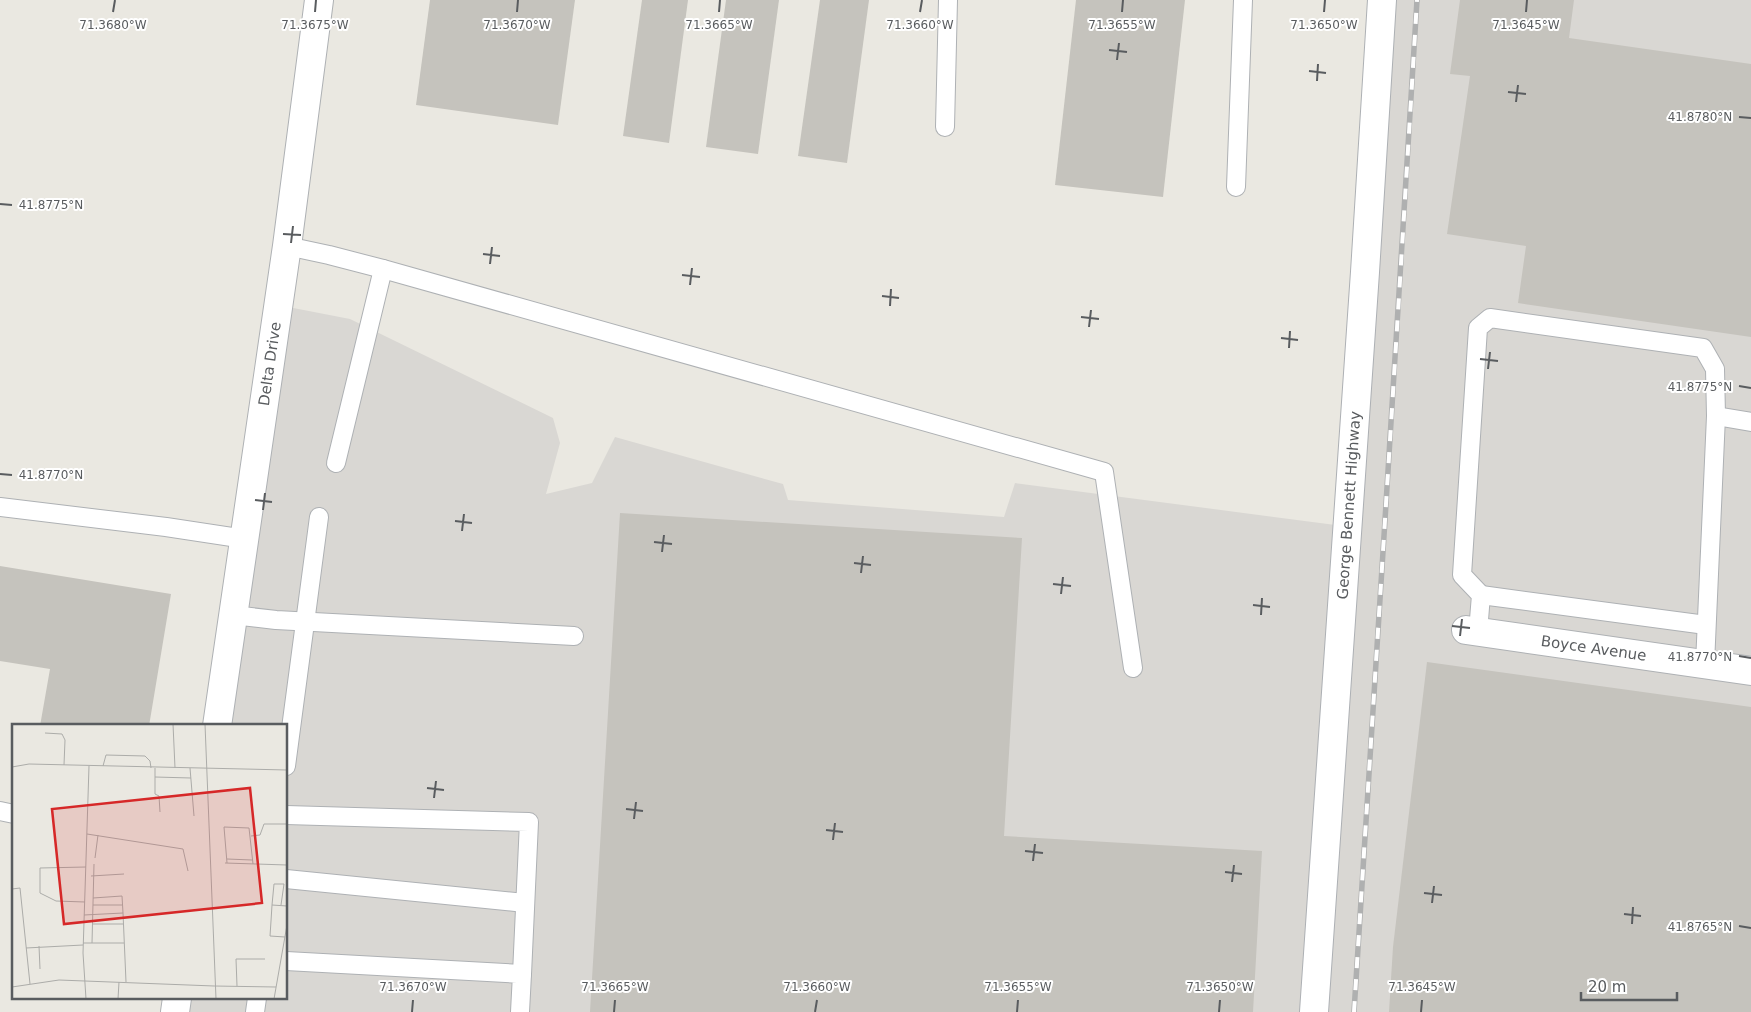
<svg xmlns="http://www.w3.org/2000/svg" width="1751" height="1012" font-family="'DejaVu Sans',sans-serif">
<style>
.industrial{fill:#d9d7d3}
.building{fill:#c5c3bd}
.lines{fill:none;stroke-linecap:round;stroke-linejoin:round}
.lane-casing{stroke:#aeb1b4;stroke-width:20}
.street-casing{stroke:#aeb1b4;stroke-width:30}
.secondary-casing{stroke:#adb0b4;stroke-width:30}
.lane{stroke:#fff;stroke-width:18}
.street{stroke:#fff;stroke-width:28}
.secondary{stroke:#fff;stroke-width:28}
.rail-casing{stroke:#afb0b0;stroke-width:5.5}
.rail{stroke:#fff;stroke-width:4;stroke-dasharray:11;stroke-linecap:butt}
.ticks{fill:none;stroke:#595c5f;stroke-width:2}
.labels{text-anchor:middle;dominant-baseline:central;stroke-width:4;stroke-linejoin:round;paint-order:stroke}
.street-label{font-size:15px;fill:#595c5f;stroke:#fff}
.inset-road{fill:none;stroke:#acaca9;stroke-width:1}
.view{fill:#d62828;fill-opacity:0.15;stroke:#d62828;stroke-width:2.5}
.inset-edge{fill:none;stroke:#595c5f;stroke-width:2.5}
.ticks-label{font-size:12px;text-anchor:middle;fill:#595c5f;stroke:#fff;stroke-width:4;stroke-linejoin:round;paint-order:stroke}
</style>
<rect width="100%" height="100%" fill="#eae8e1"/>
<polygon class="industrial" points="1383,0 1751,0 1751,1012 185,1012 187,998 286,998 286,726 224,726 283,306 350,319 553,418 560,443 546,494 592,483 615,437 783,484 788,500 1004,517 1015,483 1343,526"/>
<g class="building">
<polygon points="430,0 575,0 558,125 416,105"/>
<polygon points="642,0 688,0 669,143 623,136"/>
<polygon points="726,0 779,0 758,154 706,147"/>
<polygon points="820,0 869,0 847,163 798,156"/>
<polygon points="1076,0 1185,0 1163,197 1055,185"/>
<polygon points="1460,0 1574,0 1569,38 1751,64 1751,337 1518,303 1526,246 1447,234 1470,76 1450,74"/>
<polygon points="620,513 1022,538 1004,836 1262,851 1253,1012 590,1012"/>
<polygon points="0,566 171,594 149,726 40,726 50,669 0,661"/>
<polygon points="1427,662 1751,707 1751,1012 1389,1012 1393,947"/>
</g>
<g class="lines">
<defs>
<g id="lane">
<polyline points="945,127 948,0"/>
<polyline points="1236,187 1243,0"/>
<polyline points="287,246 329,255 383,269 1104,472 1133,668"/>
<polyline points="1716,416 1751,422"/>
<polyline points="336,463 383,269"/>
<polyline points="0,507 166,527 245,539"/>
<polyline points="1481,595 1706,625"/>
<polyline points="233,615 276,620 574,636"/>
<polyline points="1478,632 1481,595 1462,575 1478,328 1490,318 1703,348 1715,369 1716,416 1705,664"/>
<polyline points="286,766 319,517"/>
<polyline points="0,811 14,814"/>
<polyline points="286,815 529,822 522,974"/>
<polyline points="286,879 525,903"/>
<polyline points="286,961 522,974 520,1012"/>
<polyline points="255,1012 257,998"/>
</g>
<g id="street">
<path id="s1" d="M1466 630 1751 671"/>
<path id="s2" d="M217 726 287 246 319 0"/>
<polyline points="175,1012 177,998"/>
</g>
<g id="secondary">
<path id="s3" d="M1314 1012 1365 272 1382 0"/>
</g>
</defs>
<use href="#lane" class="lane-casing"/>
<use href="#street" class="street-casing"/>
<use href="#secondary" class="secondary-casing"/>
<use href="#lane" class="lane"/>
<use href="#street" class="street"/>
<use href="#secondary" class="secondary"/>
<defs>
<path id="rail" d="M1354 1012C1375 675 1397 337 1417 0"/>
</defs>
<use href="#rail" class="rail-casing"/>
<use href="#rail" class="rail"/>
</g>
<path class="ticks" d="M113 12 115 0M315 12 316 0M517 12 518 0M719 12 720 0M920 12 922 0M1122 12 1123 0M1324 12 1325 0M1526 12 1527 0M1109 50 1127 52M1117 60 1119 43M1309 71 1326 73M1317 81 1318 64M1508 92 1526 94M1516 102 1518 85M1739 117 1751 118M0 204 12 205M283 234 301 235M291 243 293 226M483 254 500 256M490 264 492 247M682 275 700 277M690 285 692 268M882 296 899 298M890 306 891 289M1081 317 1099 319M1089 327 1091 310M1281 338 1298 340M1289 348 1290 331M1480 359 1498 361M1488 369 1490 352M1739 386 1751 388M0 474 12 475M255 500 272 502M263 510 265 493M455 521 472 523M462 531 464 514M654 542 672 544M662 552 664 535M854 563 871 565M861 573 863 556M1053 584 1071 586M1061 594 1063 577M1253 605 1270 607M1261 615 1262 598M1452 626 1470 628M1460 636 1462 619M1739 656 1751 658M427 788 444 790M434 798 436 781M626 809 643 811M634 819 636 802M826 830 843 832M833 840 835 823M1025 851 1043 853M1033 861 1035 844M1225 872 1242 874M1232 882 1234 865M1424 893 1442 895M1432 903 1434 886M1624 914 1641 916M1632 924 1633 907M1739 926 1751 928M412 1012 413 1000M614 1012 615 1000M815 1012 817 1000M1017 1012 1018 1000M1219 1012 1220 1000M1421 1012 1422 1000"/>
<g class="labels">
<g class="street-label">
<text stroke="none"><textPath href="#s2" startOffset="366">Delta Drive</textPath></text>
<text stroke="none"><textPath href="#s3" startOffset="508">George Bennett Highway</textPath></text>
<text stroke="none"><textPath href="#s1" startOffset="129">Boyce Avenue</textPath></text>
</g>
</g>
<g transform="translate(12 724)">
<rect width="275" height="275" fill="#eae8e1"/>
<path class="inset-road" d="M161 0 163 44M193 0 204 275M33 9 50 10 53 16 52 41M91 42 94 31 133 32 138 37 139 44M0 43 17 40 275 46M143 44V70L147 72 148 88M178 44 182 92M143 53 179 54M75 110 171 125 176 147M239 112 248 111 252 100H275M83 134 86 111M215 135 240 136M213 139 275 141M215 139 212 103 237 104 241 140M79 152 112 150M0 165 8 164 18 260M81 174 110 172 111 189M73 178 44 177 28 169V144L74 143M81 181H110M260 181 262 160H272L269 181M72 191 111 189 114 258M81 200H111M273 213 258 212 259 197 260 181 275 182M71 219H112M80 219 82 140M27 222 28 245M14 224 71 221M202 262 264 263M225 262 224 235H253M0 263 47 256 202 262M74 275 71 229 77 42M106 275 107 258M262 275 275 201"/>
<path class="view" d="M238 64 250 179 52 200 40 85Z"/>
<rect width="275" height="275" class="inset-edge"/>
</g>
<g class="ticks-label">
<text x="113" y="29">71.3680°W</text>
<text x="315" y="29">71.3675°W</text>
<text x="517" y="29">71.3670°W</text>
<text x="719" y="29">71.3665°W</text>
<text x="920" y="29">71.3660°W</text>
<text x="1122" y="29">71.3655°W</text>
<text x="1324" y="29">71.3650°W</text>
<text x="1526" y="29">71.3645°W</text>
<text x="1700" y="121">41.8780°N</text>
<text x="51" y="209">41.8775°N</text>
<text x="1700" y="391">41.8775°N</text>
<text x="51" y="479">41.8770°N</text>
<text x="1700" y="661">41.8770°N</text>
<text x="1700" y="931">41.8765°N</text>
<text x="413" y="991">71.3670°W</text>
<text x="615" y="991">71.3665°W</text>
<text x="817" y="991">71.3660°W</text>
<text x="1018" y="991">71.3655°W</text>
<text x="1220" y="991">71.3650°W</text>
<text x="1422" y="991">71.3645°W</text>
</g>
<path d="M1581 992v8h96v-8" fill="none" stroke="#595c5f" stroke-width="2.5"/>
<text x="1588" y="992" font-size="15" fill="#595c5f" stroke="#ffffff" stroke-width="4" paint-order="stroke">20 m</text>
</svg>
